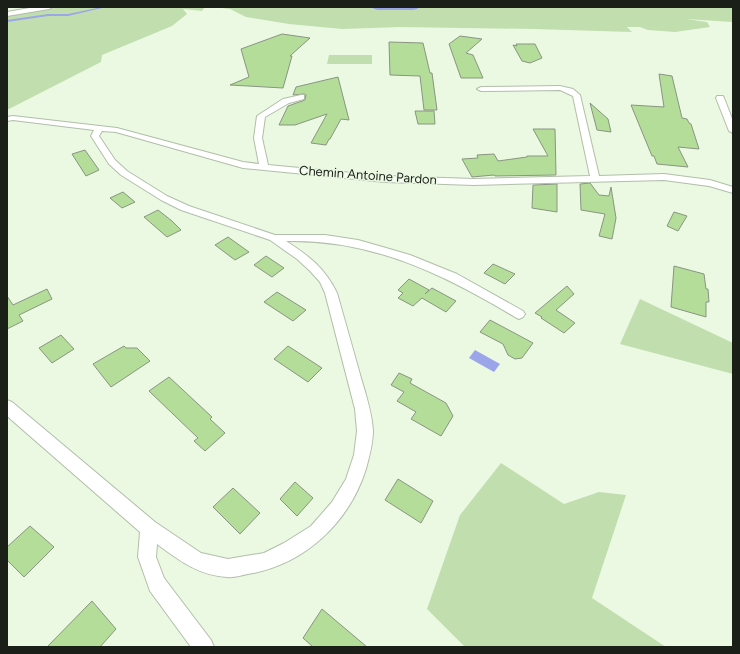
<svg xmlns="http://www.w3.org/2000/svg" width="740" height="654" font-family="Figtree,sans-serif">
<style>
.green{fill:#c1deae}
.water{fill:#9ba5ea}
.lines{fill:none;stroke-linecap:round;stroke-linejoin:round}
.stream{fill:#9ba5ea;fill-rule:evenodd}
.river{fill:#9ba5ea;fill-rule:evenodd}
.building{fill:#b4dd9a;stroke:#899581}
.minor-casing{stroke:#b1bea9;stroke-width:2}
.secondary-casing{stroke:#b1bea9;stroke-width:2}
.minor{fill:#fff;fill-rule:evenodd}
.secondary{fill:#fff;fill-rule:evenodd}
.labels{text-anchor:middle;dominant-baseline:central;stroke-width:3;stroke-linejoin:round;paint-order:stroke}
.far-street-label{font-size:13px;fill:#1a1f17;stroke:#ebf9e3}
</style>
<rect width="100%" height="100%" fill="#ebf9e3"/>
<g class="green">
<polygon points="61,7 205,7 202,11 183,9 187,14 172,26 102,55 101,62 7,110 7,16"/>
<polygon points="214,7 733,7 733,22 685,19 707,22 710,27 675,32 648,30 640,27 627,27 632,32 534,29 400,27 342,29 289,24 246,17 230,9"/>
<polygon points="329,55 372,55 372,64 327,64"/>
<polygon points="640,299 733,343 733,374 620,344"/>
<polygon points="501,463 564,504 599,492 626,495 592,598 666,647 465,647 427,609 460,515"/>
</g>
<polygon class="water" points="475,350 500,364 494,372 469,358"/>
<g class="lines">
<polygon class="stream" points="102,7 106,7 68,16 48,16 7,22 7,20 48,14 68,14"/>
<polygon class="river" points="372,7 419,7 417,9 413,10 378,10 374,9"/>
</g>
<g class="building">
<polygon points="282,34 310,38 290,56 292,56 283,88 230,85 249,77 241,49"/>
<polygon points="460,36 482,39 466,53 473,55 483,78 461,78 449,44"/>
<polygon points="389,42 423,43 430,73 432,73 437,110 424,110 420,76 390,75"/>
<polygon points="516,44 535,44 542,58 530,63 522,61 513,45 517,46"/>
<polygon points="659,74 672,76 682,118 687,119 689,123 691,124 699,149 678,147 688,167 657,164 654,156 652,156 631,105 664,107"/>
<polygon points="338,77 349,120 341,119 330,139 329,139 326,145 311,143 327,114 295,125 279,125 288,106 305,100 306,95 304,94 293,95 296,87"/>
<polygon points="590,103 608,119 611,132 597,130"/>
<polygon points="415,111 434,111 435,124 418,124"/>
<polygon points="533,129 555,129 556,175 495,176 494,175 472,177 462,159 478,158 477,155 494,154 498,161 527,157 527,156 548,156"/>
<polygon points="85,150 99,170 86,176 72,154"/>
<polygon points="590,183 599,195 609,196 611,187 616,218 612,239 599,236 605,214 581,210 580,184"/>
<polygon points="557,184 557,212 532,208 533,185"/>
<polygon points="123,192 135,202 122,208 110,198"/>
<polygon points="158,210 172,221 181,230 167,237 144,217"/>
<polygon points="674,212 687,216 678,231 667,226"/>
<polygon points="228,237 249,252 235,260 215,245"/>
<polygon points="266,256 284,268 272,277 254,265"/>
<polygon points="493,264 515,274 505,284 484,273"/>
<polygon points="674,266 704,274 706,289 708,289 709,302 706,302 706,317 671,307"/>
<polygon points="409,279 429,290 425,294 432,288 456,301 446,312 422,298 413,306 398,298 403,293 398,290"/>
<polygon points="567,286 574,294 556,310 575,323 564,333 541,318 542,317 535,313"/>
<polygon points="47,289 52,299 19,315 23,321 7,329 7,296 13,305"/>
<polygon points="277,292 306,310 293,321 264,302"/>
<polygon points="490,320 533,343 522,358 515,359 508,355 503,344 480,332"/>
<polygon points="61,335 74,349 52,363 39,348"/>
<polygon points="124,346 126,348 137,348 150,361 111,387 93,364"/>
<polygon points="288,346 322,368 308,382 274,359"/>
<polygon points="399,373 412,379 410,383 446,403 453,416 441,436 411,419 416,412 397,401 404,392 391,385"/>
<polygon points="169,377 212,417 210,419 225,433 205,451 194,441 198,438 149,391"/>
<polygon points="398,479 433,501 421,523 385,500"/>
<polygon points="295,482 313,498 297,516 280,499"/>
<polygon points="233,488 260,513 240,534 213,507"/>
<polygon points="30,526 54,547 24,577 7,560 7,547"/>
<polygon points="92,601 116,629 100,647 47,647"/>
<polygon points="322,609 367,647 313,647 303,638"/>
</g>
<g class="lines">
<defs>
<g id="minor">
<path d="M560 86 573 89 580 95 599 176 664 174 710 180 733 187V193L709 186 664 180 474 185 385 182 243 168 116 132 102 131 99 136 115 160 127 171 167 196 189 206 275 235H325L358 240 386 248 410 255 457 274 523 311 525 314 523 317 519 319 515 317C443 274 372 239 286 241 309 256 325 268 337 293 345 321 353 349 361 378 366 395 372 413 373 431 373 444 369 457 366 469 349 523 304 565 248 574 242 575 234 578 227 577 198 575 180 561 157 544L156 557 164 578 211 640 214 647H191L150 591 138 557 140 532 7 416V400L12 402 155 522 201 553 228 559 264 553 284 543 311 526 332 502 346 479 354 455 357 431 355 409 325 293 320 282 310 271 297 259 270 240 181 210 161 200 121 175 109 164 91 136 94 130 13 120 7 121V117L13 116 117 128 243 162 259 164 254 138 257 116 283 99 301 95H304V99L289 103 265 117 262 138 268 165 385 176 474 179 590 176 573 96 560 90 481 91 477 89 481 87Z"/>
<polygon points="717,96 723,96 724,98 733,121 733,133 729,131 716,98"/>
</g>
<polygon id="secondary" points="35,7 53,7 49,9 7,16 7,12"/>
</defs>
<use href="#minor" class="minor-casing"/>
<use href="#secondary" class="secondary-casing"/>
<use href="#minor" class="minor"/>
<use href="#secondary" class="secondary"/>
</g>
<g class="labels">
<g class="far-street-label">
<text transform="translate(368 175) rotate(4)">Chemin Antoine Pardon</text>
</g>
</g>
<rect width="740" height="654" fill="none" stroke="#1a1f17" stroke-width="16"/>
</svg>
